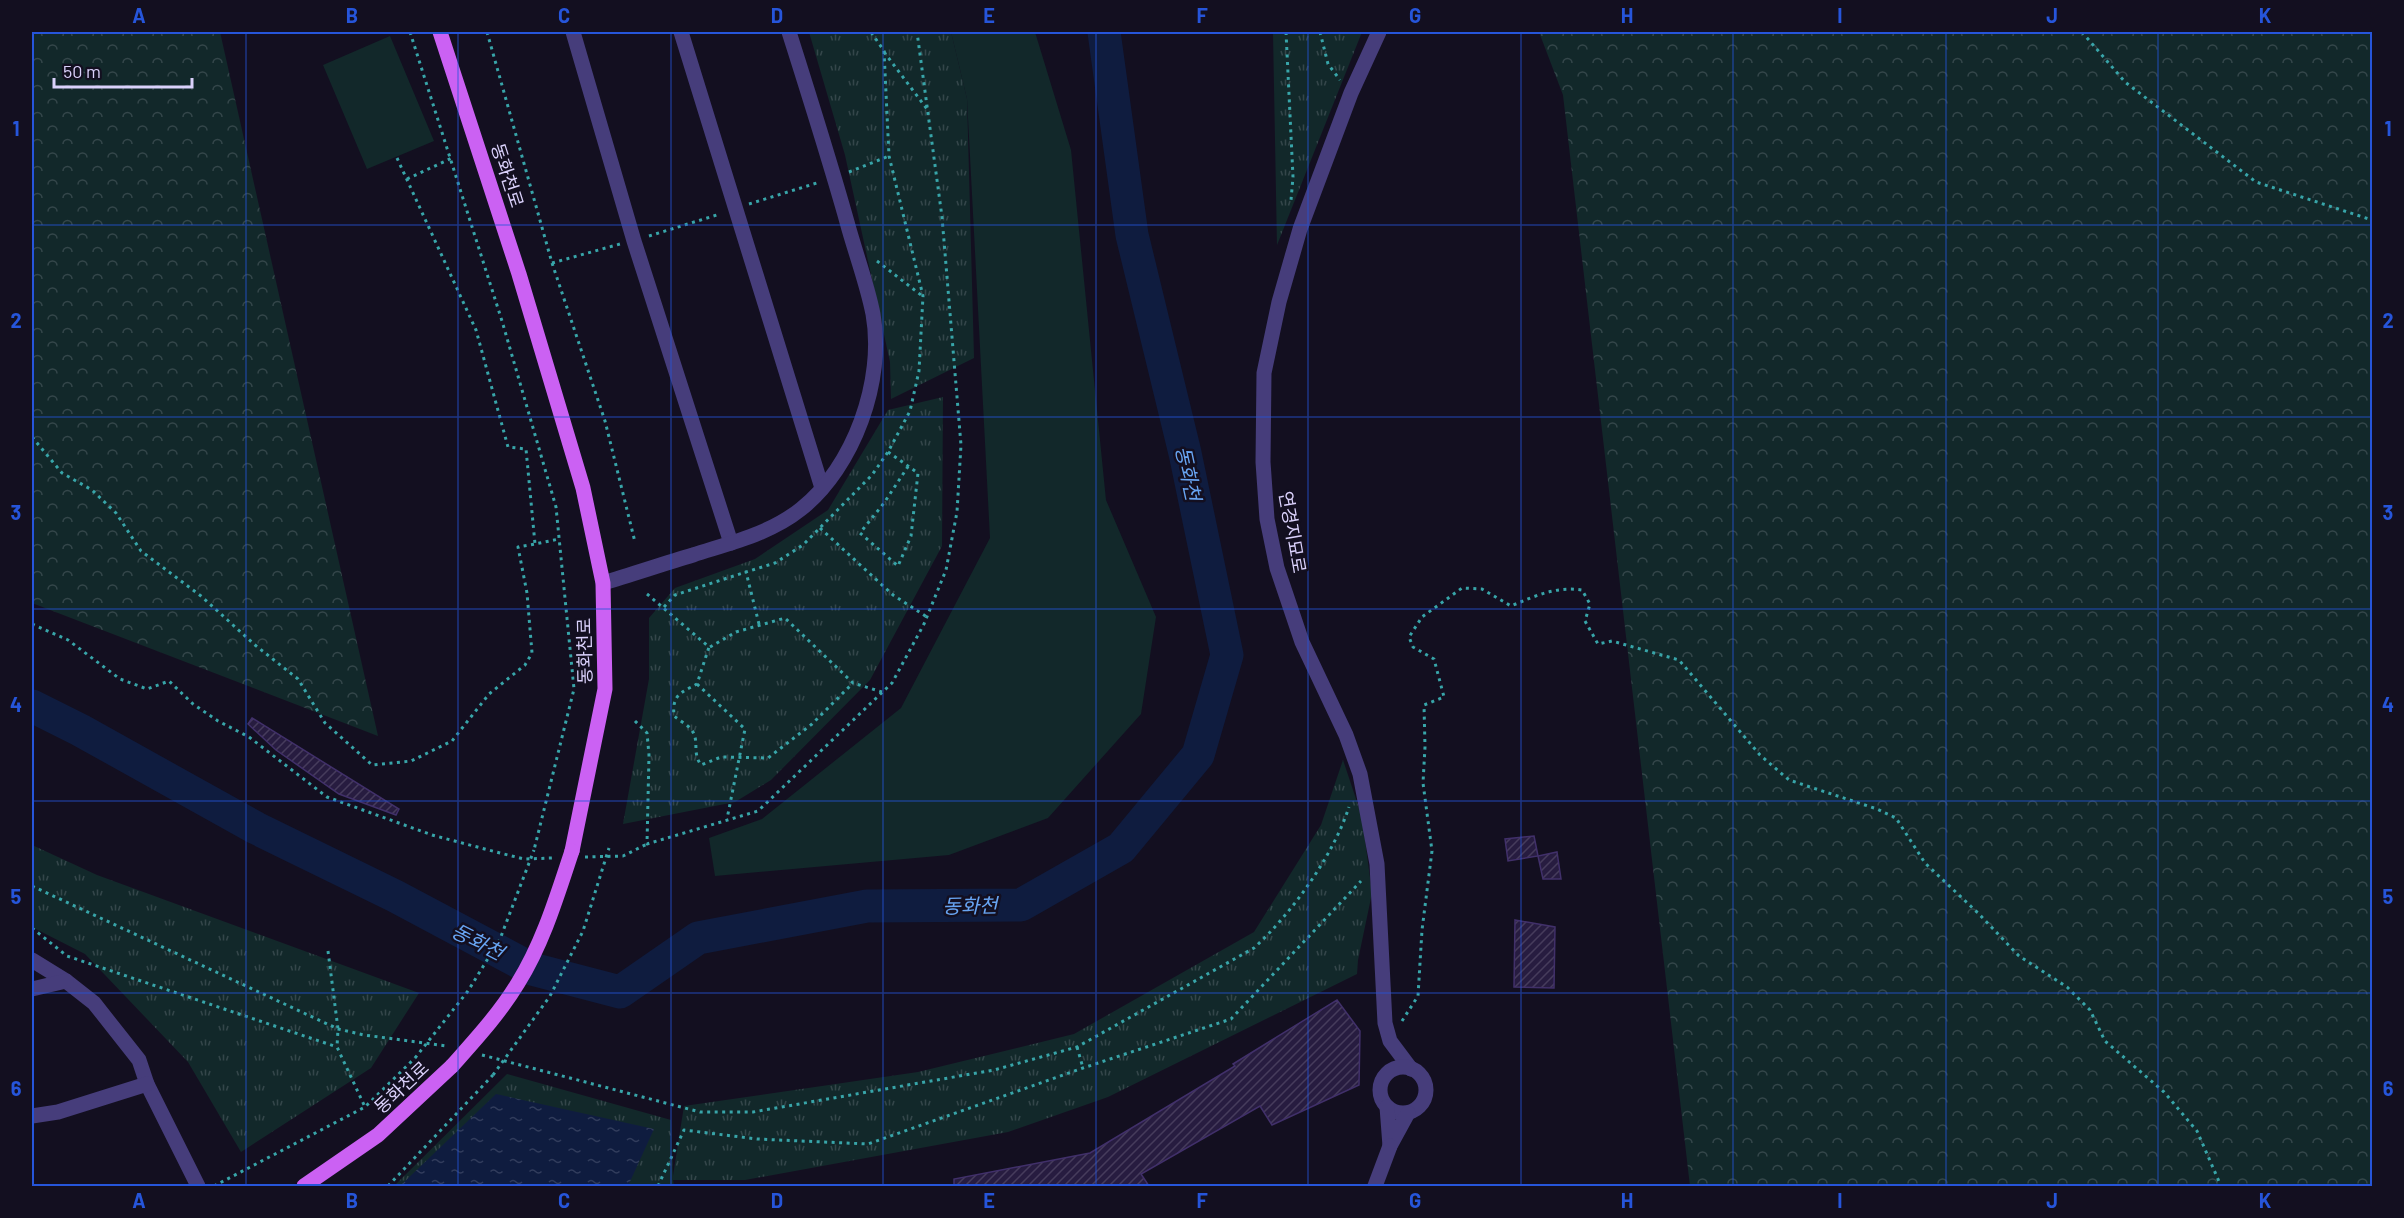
<svg xmlns="http://www.w3.org/2000/svg" width="2404" height="1218" font-family="Barlow,'Noto Sans KR',sans-serif">
<style>
.grass{fill:#12282a}
.forest{fill:url(#forest-crowns)}
.park{fill:url(#park-tufts)}
.water{fill:url(#water-ripples)}
.lines{fill:none;stroke-linecap:round;stroke-linejoin:round}
.river{stroke:#0f1c3f;stroke-width:33}
.building{fill:url(#building-hatch);stroke:#41306a;stroke-width:1.5}
.path{stroke:#38a5a9;stroke-width:3;stroke-dasharray:3 4.5;stroke-linecap:butt}
.minor{stroke:#463d7b;stroke-width:15}
.major{stroke:#cb61f3;stroke-width:15}
.path-bridge{stroke:#38a5a9;stroke-width:3;stroke-dasharray:3 4.5;stroke-linecap:butt}
.major-bridge{stroke:#cb61f3;stroke-width:15}
.grid{fill:none;stroke:#2655da;stroke-width:1.5;stroke-opacity:0.55}
.labels{text-anchor:middle;dominant-baseline:central;stroke-width:5;stroke-linejoin:round;paint-order:stroke}
.street-label{font-size:18px;fill:#dad1fb;stroke:#130f20}
.water-label{font-size:20px;font-style:italic;fill:#68a5f3;stroke:#130f20}
.neatline{fill:none;stroke:#2655da;stroke-width:2}
.grid-label{font-size:20px;text-anchor:middle;font-weight:bold;fill:#2655da}
</style>
<defs>
<pattern id="forest-crowns" width="20" height="18" patternUnits="userSpaceOnUse" patternTransform="scale(1.5)"><rect width="20" height="18" fill="#12282a"/><path d="M2 6a3 3 0 1 1 6 0M12 15a3 3 0 1 1 6 0" fill="none" stroke="#34464a"/></pattern>
<pattern id="park-tufts" width="24" height="20" patternUnits="userSpaceOnUse" patternTransform="scale(1.5)"><rect width="24" height="20" fill="#12282a"/><path d="M3 7l-1-3M5 7V3M7 7l1-3M15 17l-1-3M17 17v-4M19 17l1-3" fill="none" stroke="#34464a"/></pattern>
<pattern id="water-ripples" width="26" height="14" patternUnits="userSpaceOnUse" patternTransform="scale(1.5)"><rect width="26" height="14" fill="#0f1c3f"/><path d="M2 4q2-2 4 0t4 0M15 11q2-2 4 0t4 0" fill="none" stroke="#313c5c"/></pattern>
<pattern id="building-hatch" width="6" height="6" patternUnits="userSpaceOnUse" patternTransform="scale(1.5)"><rect width="6" height="6" fill="#271c40"/><path d="M-1 1l2-2M0 6l6-6M5 7l2-2" fill="none" stroke="#463c5c"/></pattern>
</defs>
<rect width="100%" height="100%" fill="#130f20"/>
<g class="grass">
<polygon points="951,32 1035,32 1071,150 1106,500 1156,617 1141,714 1048,818 949,855 715,876 709,838 762,819 901,708 990,538 967,99"/>
<polygon points="390,36 434,141 367,169 323,65"/>
</g>
<g class="forest">
<polygon points="32,32 220,32 378,736 32,603"/>
<polygon points="1539,32 2372,32 2372,1186 1690,1186 1563,95"/>
</g>
<g class="park">
<polygon points="809,32 951,32 967,99 974,358 891,399 890,362 845,155"/>
<polygon points="1273,32 1362,32 1277,245"/>
<polygon points="943,397 942,546 870,680 771,780 735,802 623,824 649,679 649,618 675,588 755,559 828,510 888,410"/>
<polygon points="1343,760 1362,817 1372,893 1358,960 1357,974 1108,1097 1008,1132 745,1180 673,1180 674,1186 394,1186 507,1074 671,1120 673,1176 684,1106 918,1072 1074,1034 1254,932 1321,825"/>
<polygon points="32,845 97,875 419,993 371,1068 241,1152 188,1062 85,954 32,927"/>
</g>
<polygon class="water" points="496,1094 654,1129 628,1186 400,1186"/>
<g class="lines">
<polyline class="river" points="32,706 80,730 256,828 395,896 532,969 620,992 698,938 867,906 1021,905 1121,848 1198,755 1227,655 1185,453 1132,235 1104,32"/>
</g>
<g class="building">
<polygon points="252,718 399,809 396,815 339,794 276,750 248,724"/>
<polygon points="1534,836 1538,856 1508,861 1505,839"/>
<polygon points="1557,852 1561,879 1543,879 1538,856"/>
<polygon points="1515,920 1555,927 1554,988 1514,987"/>
<polygon points="1337,1000 1360,1031 1359,1085 1272,1125 1260,1106 1141,1174 1149,1186 954,1186 954,1179 1090,1153 1235,1066 1233,1064"/>
</g>
<g class="lines">
<g class="path">
<polyline points="410,32 502,321 556,507 574,689 534,850"/>
<polyline points="487,32 552,263 605,421 635,542"/>
<polyline points="1286,32 1293,177 1291,200"/>
<polyline points="1320,32 1328,64 1340,80"/>
<polyline points="2082,32 2125,82 2256,182 2372,220"/>
<polyline points="884,52 927,109"/>
<polyline points="397,158 476,330 508,447 526,449 535,544 559,539"/>
<polyline points="849,172 889,156"/>
<polyline points="407,179 452,158"/>
<polyline points="749,204 820,182"/>
<polyline points="649,236 720,214"/>
<polyline points="877,261 921,295"/>
<polyline points="552,263 620,244"/>
<polyline points="32,437 62,473 92,490 116,513 141,551 201,596 255,645 298,679 325,723 372,765 411,761 452,741 489,694 525,665 532,653 527,593 518,547 535,544"/>
<polyline points="888,452 918,473 911,536 898,566 860,533 884,503 909,465"/>
<polyline points="820,528 893,595 927,617"/>
<path d="M647 594 709 647 697 684C680 693 672 695 674 716 679 720 686 724 690 728 701 740 691 751 701 765L721 757 768 758 812 724 853 683"/>
<polyline points="664,607 675,595 746,572"/>
<polyline points="32,624 68,640 120,679 147,689 169,681 193,704 218,721 249,737 327,797 432,835 500,853 524,859 552,858"/>
<polyline points="759,624 746,572 775,563 803,545 872,475 888,452 910,411 919,371 923,296 889,156 884,51 871,32"/>
<polyline points="710,647 736,632 785,618 853,683 882,692"/>
<polyline points="697,684 745,729 727,819"/>
<polyline points="635,721 647,733 649,755 647,844 758,811 892,683 924,624 946,570 957,512 961,445 942,217 917,32"/>
<polyline points="585,857 623,856 647,844"/>
<polyline points="32,886 338,1029 364,1035 447,1046"/>
<polyline points="32,928 67,956 337,1047"/>
<polyline points="328,951 338,1029 337,1047 365,1107 415,1058"/>
<path d="M1402 1021 1418 996 1422 930 1432 851 1423 783 1425 747 1424 705 1444 697 1434 659 1413 647 1409 637 1422 617 1462 588 1482 589 1511 606C1535 596 1556 586 1582 590L1590 604 1585 621 1598 644 1612 641 1679 660 1760 755 1789 780 1877 809 1896 818 1925 863 1978 913 2019 956 2067 987 2090 1010 2105 1041 2164 1092 2197 1131 2221 1186"/>
<polyline points="1077,1047 1083,1068"/>
<path d="M482 1055 700 1112H753L994 1070 1077 1047 1254 948C1292 913 1333 856 1349 807"/>
<polyline points="214,1186 365,1107"/>
<polyline points="388,1186 493,1075"/>
<polyline points="658,1186 684,1130 757,1139 868,1144 1083,1068 1231,1019 1361,881"/>
</g>
<g class="minor">
<polyline points="573,32 634,241 731,543"/>
<polyline points="681,32 822,488"/>
<polyline points="1379,32 1351,93 1300,229 1279,302 1264,373 1263,462 1267,519 1277,568 1302,642 1346,735 1360,774 1377,864 1385,1023 1390,1041 1411,1069"/>
<path d="M603 583C633 574 663 564 693 555 730 543 770 534 801 509 854 467 885 380 873 314 867 283 855 252 847 222 829 158 809 95 789 32"/>
<polyline points="32,960 66,981 94,1003 139,1060 147,1084 198,1186"/>
<polyline points="32,989 66,981"/>
<circle cx="1403" cy="1090" r="23"/>
<polyline points="1387,1107 1390,1146 1408,1113"/>
<polyline points="32,1116 58,1112 147,1084"/>
<polyline points="1375,1186 1390,1146"/>
</g>
<g class="major">
<polyline points="440,32 519,274 583,488 603,583 605,689 572,851"/>
<polyline points="304,1186 378,1135 452,1066"/>
</g>
<g class="path-bridge">
<polyline points="415,1058 468,991 500,939 534,850"/>
<polyline points="493,1075 550,996 583,931 609,848"/>
</g>
<path class="major-bridge" d="M452 1066C475 1040 500 1013 518 983 543 943 557 896 572 851"/>
</g>
<path class="grid" d="M246 32V1186M458 32V1186M671 32V1186M883 32V1186M1096 32V1186M1308 32V1186M1521 32V1186M1733 32V1186M1946 32V1186M2158 32V1186M32 225H2372M32 417H2372M32 609H2372M32 801H2372M32 993H2372"/>
<g class="labels">
<g class="street-label">
<text transform="translate(508 175) rotate(72)">동화천로</text>
<text transform="translate(1293 532) rotate(80)">연경지묘로</text>
<text transform="translate(584 651) rotate(-91)">동화천로</text>
<text transform="translate(401 1087) rotate(-43)">동화천로</text>
</g>
<g class="water-label">
<text transform="translate(1189 473) rotate(78)">동화천</text>
<text transform="translate(970 905) rotate(-1)">동화천</text>
<text transform="translate(478 941) rotate(27)">동화천</text>
</g>
</g>
<rect width="2404" height="1218" fill="none" stroke="#130f20" stroke-width="66"/>
<path d="M54 78v9h138v-9" fill="none" stroke="#dad1fb" stroke-width="3"/>
<text x="63" y="78" font-size="18" fill="#dad1fb" stroke="#130f20" stroke-width="4.5" paint-order="stroke">50 m</text>
<rect x="33" y="33" width="2338" height="1152" class="neatline"/>
<g class="grid-label">
<text x="139" y="23">A</text>
<text x="352" y="23">B</text>
<text x="564" y="23">C</text>
<text x="777" y="23">D</text>
<text x="989" y="23">E</text>
<text x="1202" y="23">F</text>
<text x="1415" y="23">G</text>
<text x="1627" y="23">H</text>
<text x="1840" y="23">I</text>
<text x="2052" y="23">J</text>
<text x="2265" y="23">K</text>
<text x="16" y="136">1</text>
<text x="2388" y="136">1</text>
<text x="16" y="328">2</text>
<text x="2388" y="328">2</text>
<text x="16" y="520">3</text>
<text x="2388" y="520">3</text>
<text x="16" y="712">4</text>
<text x="2388" y="712">4</text>
<text x="16" y="904">5</text>
<text x="2388" y="904">5</text>
<text x="16" y="1096">6</text>
<text x="2388" y="1096">6</text>
<text x="139" y="1208">A</text>
<text x="352" y="1208">B</text>
<text x="564" y="1208">C</text>
<text x="777" y="1208">D</text>
<text x="989" y="1208">E</text>
<text x="1202" y="1208">F</text>
<text x="1415" y="1208">G</text>
<text x="1627" y="1208">H</text>
<text x="1840" y="1208">I</text>
<text x="2052" y="1208">J</text>
<text x="2265" y="1208">K</text>
</g>
</svg>
